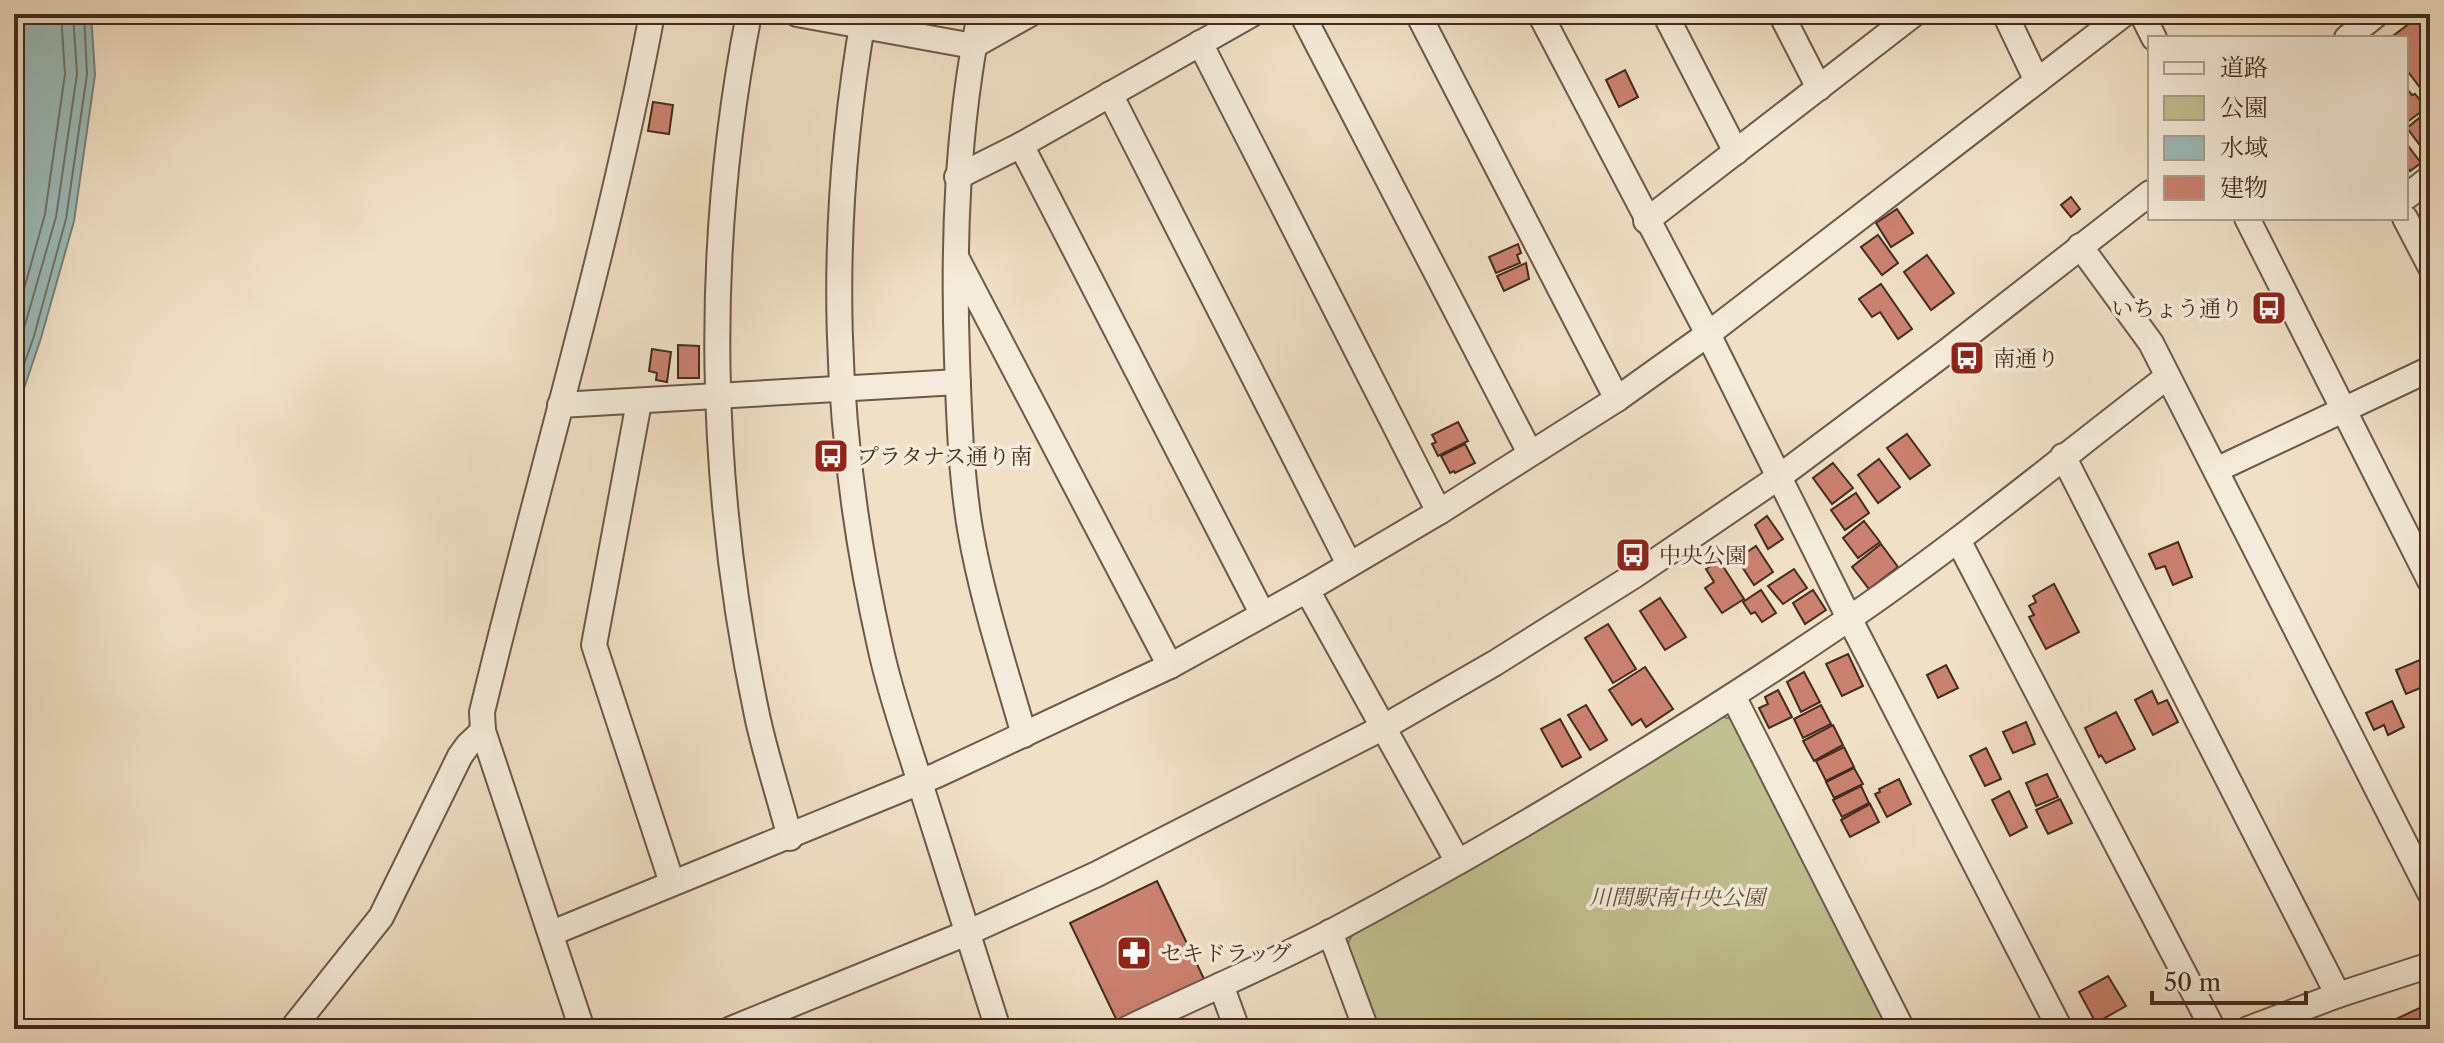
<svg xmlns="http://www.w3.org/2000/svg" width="2444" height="1043" font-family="'Libre Caslon Text','Noto Serif JP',serif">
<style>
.green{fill:#c1c090;stroke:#827657;stroke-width:2}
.water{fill:#9bbcbb;stroke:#78827c;stroke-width:2}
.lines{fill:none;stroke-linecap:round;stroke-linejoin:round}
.shore{stroke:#6f746c;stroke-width:2}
.building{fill:#cb816f;stroke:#432b1e;stroke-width:2}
.minor-casing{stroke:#6e5848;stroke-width:28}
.minor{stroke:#f5ebda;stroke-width:24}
.labels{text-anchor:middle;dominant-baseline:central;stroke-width:7;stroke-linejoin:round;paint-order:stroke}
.poi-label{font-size:22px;fill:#432b1e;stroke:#f5ebda;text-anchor:start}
.park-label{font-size:22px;font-style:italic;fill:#62503a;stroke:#f5ebda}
</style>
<rect width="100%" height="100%" fill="#f0e0c6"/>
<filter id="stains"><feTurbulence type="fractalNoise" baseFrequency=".0025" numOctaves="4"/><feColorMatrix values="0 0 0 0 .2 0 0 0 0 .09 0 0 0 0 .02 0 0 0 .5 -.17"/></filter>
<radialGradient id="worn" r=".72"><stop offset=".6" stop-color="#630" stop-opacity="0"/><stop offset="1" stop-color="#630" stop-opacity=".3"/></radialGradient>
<polygon class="green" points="1720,716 1735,720 1891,1029 1374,1029 1345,949 1354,931"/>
<polygon class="water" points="14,14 91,14 95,75 74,221 41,338 14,418"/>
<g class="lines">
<g class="shore">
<polyline points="14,325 45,214 65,74 61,14"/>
<polyline points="14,363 56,217 77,74 73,14"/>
<polyline points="14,393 34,336 66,219 87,74 84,14"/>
</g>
</g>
<g class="building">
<polygon points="2422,14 2430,14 2430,101 2406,69 2406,38 2390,38"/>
<polygon points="1625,70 1638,97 1619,107 1606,80"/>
<polygon points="2408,90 2412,95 2415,94 2426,108 2406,123"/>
<polygon points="653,102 673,105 669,134 648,131"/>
<polygon points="2424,114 2430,122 2430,150 2423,141 2419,144 2407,128"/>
<polygon points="2406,143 2421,163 2410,171 2406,165"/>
<polygon points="2071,197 2080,209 2071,217 2061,205"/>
<polygon points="1897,209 1913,233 1891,247 1876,223"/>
<polygon points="1878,235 1898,263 1882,275 1861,247"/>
<polygon points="1518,244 1521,253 1517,255 1520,263 1496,273 1489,257"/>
<polygon points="1927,255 1954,293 1931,310 1904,272"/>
<polygon points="1526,263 1529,279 1504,291 1497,276"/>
<polygon points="1881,284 1912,329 1898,339 1880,312 1872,317 1859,299"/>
<polygon points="678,345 699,346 699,378 678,378"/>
<polygon points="652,349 671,352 667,382 656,380 657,373 649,371"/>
<polygon points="1458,422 1468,441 1438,456 1432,444 1436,442 1432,435"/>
<polygon points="1907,434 1930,465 1910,479 1887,448"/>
<polygon points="1465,444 1475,463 1455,473 1454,471 1450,473 1441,456"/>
<polygon points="1879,459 1900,487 1878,503 1858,475"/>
<polygon points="1833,463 1853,488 1832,504 1813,478"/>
<polygon points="1856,493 1869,513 1845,530 1831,510"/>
<polygon points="1767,516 1783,539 1768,549 1755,525"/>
<polygon points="1864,521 1880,542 1858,558 1843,538"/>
<polygon points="2178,542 2192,577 2173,585 2165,566 2156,569 2149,554"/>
<polygon points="1881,544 1898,567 1869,589 1852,567"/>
<polygon points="1756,546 1773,572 1754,585 1737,559"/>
<polygon points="1719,560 1744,599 1722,613 1705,588 1714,582 1706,569"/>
<polygon points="1794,569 1807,588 1783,604 1768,586"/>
<polygon points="2054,584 2079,632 2046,649 2029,617 2034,615 2029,606 2036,602 2033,596"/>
<polygon points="1761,590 1776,613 1762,622 1755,612 1751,614 1743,602"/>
<polygon points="1813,590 1826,610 1805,624 1793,603"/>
<polygon points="1660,598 1686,637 1665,650 1640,611"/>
<polygon points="1608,624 1636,669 1613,683 1585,638"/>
<polygon points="1848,654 1863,686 1842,696 1826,664"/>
<polygon points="2427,657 2430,665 2430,684 2406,694 2396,670"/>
<polygon points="1946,665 1958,688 1938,698 1927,675"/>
<polygon points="1645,667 1673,709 1646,727 1641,719 1632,725 1609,690"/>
<polygon points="1804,672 1820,702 1801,712 1787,682"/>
<polygon points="1778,690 1792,717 1769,728 1759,708 1768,704 1765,697"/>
<polygon points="2152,691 2158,704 2167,700 2178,722 2153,735 2135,700"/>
<polygon points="2392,701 2404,727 2388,735 2384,725 2374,730 2366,713"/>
<polygon points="1586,705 1607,740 1590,750 1568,715"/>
<polygon points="1821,705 1831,724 1803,738 1794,719"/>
<polygon points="2116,712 2135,749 2106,763 2101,755 2099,757 2085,728"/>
<polygon points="1560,719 1581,757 1562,767 1541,729"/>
<polygon points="2026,722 2035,744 2013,753 2003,732"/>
<polygon points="1833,725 1843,745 1814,761 1803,741"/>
<polygon points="1844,747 1854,767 1826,781 1816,761"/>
<polygon points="1986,748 2001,779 1985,786 1970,756"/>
<polygon points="1854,768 1863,784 1834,798 1826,782"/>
<polygon points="2047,774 2058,797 2036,806 2026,783"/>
<polygon points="1899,779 1911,804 1887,817 1875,794 1880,792 1879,789"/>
<polygon points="1861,786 1869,803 1842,817 1833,800"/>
<polygon points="2009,791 2027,827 2010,836 1992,800"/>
<polygon points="2060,799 2072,823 2048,834 2036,810"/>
<polygon points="1870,804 1879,822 1850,837 1841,820"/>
<polygon points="1157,881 1206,983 1119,1025 1070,923"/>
<polygon points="2108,976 2126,1006 2096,1023 2079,992"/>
<polygon points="2430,1003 2430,1029 2375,1029"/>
</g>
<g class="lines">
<defs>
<g id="minor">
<path d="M749 14C703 248 708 487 758 720 767 760 780 799 790 838"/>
<polyline points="797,14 973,46 1030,14"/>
<path d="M864 14C826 230 832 433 880 646 890 694 907 740 921 786 947 867 972 948 998 1029"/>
<path d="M980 14C957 128 953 243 957 359 959 416 961 474 970 529 982 599 1005 668 1024 735"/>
<polyline points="1302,14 1530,453"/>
<polyline points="1418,14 1617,399"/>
<polyline points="1540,14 1708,334 1849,618 2060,1029"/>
<polyline points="1665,14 1736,152"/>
<polyline points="1781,14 1819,88"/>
<polyline points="2005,14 2037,81"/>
<polyline points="2142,14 2154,38"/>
<polyline points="2347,38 2377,14"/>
<polyline points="1200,43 1439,512"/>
<polyline points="1110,94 1349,564"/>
<polyline points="1021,145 1262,613"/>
<polyline points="957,177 1021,145 1252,14"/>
<polyline points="2406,197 2430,178"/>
<polyline points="2247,218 2430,581"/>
<polyline points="2405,218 2430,266"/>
<polyline points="1646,221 1914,14"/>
<polyline points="2080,246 2151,343 2430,893"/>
<polyline points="956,257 1170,666"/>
<polyline points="639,402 594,645 672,883"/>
<polyline points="560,405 958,382"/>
<polyline points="2063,456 2338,995"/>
<polyline points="2216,470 2430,369"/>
<polyline points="1958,540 2213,1029"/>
<polyline points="1307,590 1458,862"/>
<polyline points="1733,696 1902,1029"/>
<polyline points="1330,932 1366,1029"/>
<polyline points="552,933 937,775 1170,666 1307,590 1439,512 1617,399 1708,334 2124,14"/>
<polyline points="1221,985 1237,1029"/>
<polyline points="292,1029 381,917 460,756 468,745 483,731"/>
<path d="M582 1029 483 731 482 712C538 479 608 250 652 14"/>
<polyline points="731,1029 967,933 1097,874 1384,727 1495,663 1635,575 1779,477 1946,352 2150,193"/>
<path d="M1127 1029C1195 996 1266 966 1333 931 1509 837 1682 732 1847 620 1957 545 2060 459 2167 377"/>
<polyline points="2248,1029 2338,995 2430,965"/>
</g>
</defs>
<use href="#minor" class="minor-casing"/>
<use href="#minor" class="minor"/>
</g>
<defs>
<symbol id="bus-square" viewBox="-11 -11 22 22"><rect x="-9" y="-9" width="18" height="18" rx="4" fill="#8f2418" stroke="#f5ebda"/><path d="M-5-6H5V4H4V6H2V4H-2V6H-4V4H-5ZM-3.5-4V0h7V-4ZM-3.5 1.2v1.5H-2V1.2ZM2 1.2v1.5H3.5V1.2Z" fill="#fff"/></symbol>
<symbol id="pharmacy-square" viewBox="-11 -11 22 22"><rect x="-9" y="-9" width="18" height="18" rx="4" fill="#8f2418" stroke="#f5ebda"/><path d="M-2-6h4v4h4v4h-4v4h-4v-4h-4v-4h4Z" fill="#fff"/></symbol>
</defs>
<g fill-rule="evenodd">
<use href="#bus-square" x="2249" y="288" width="40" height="40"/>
<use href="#bus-square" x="1947" y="338" width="40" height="40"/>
<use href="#bus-square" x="811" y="436" width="40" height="40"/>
<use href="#bus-square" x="1613" y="535" width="40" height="40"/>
<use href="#pharmacy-square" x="1114" y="933" width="40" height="40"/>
</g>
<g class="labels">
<g class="poi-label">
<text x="2243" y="308" text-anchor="end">いちょう通り</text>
<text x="1993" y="358">南通り</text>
<text x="857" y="456">プラタナス通り南</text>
<text x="1659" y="555">中央公園</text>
<text x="1160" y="953">セキドラッグ</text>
</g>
<g class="park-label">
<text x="1677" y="897">川間駅南中央公園</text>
</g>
</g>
<rect width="2444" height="1043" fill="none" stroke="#f0e0c6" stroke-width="48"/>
<rect x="16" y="16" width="2412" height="1011" fill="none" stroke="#432b1e" stroke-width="4"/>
<rect x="24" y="24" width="2396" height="995" fill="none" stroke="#432b1e" stroke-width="2"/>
<rect x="2148" y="36" width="260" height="184" fill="#f5ebda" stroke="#ae9e8f" stroke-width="2"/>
<rect x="2164" y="62" width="40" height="12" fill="#f5ebda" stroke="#ae9e8f" stroke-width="2"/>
<text x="2220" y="76" font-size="24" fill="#432b1e">道路</text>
<rect x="2164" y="96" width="40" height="24" fill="#c1c090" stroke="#ae9e8f" stroke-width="2"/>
<text x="2220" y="116" font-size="24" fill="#432b1e">公園</text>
<rect x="2164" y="136" width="40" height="24" fill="#9bbcbb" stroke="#ae9e8f" stroke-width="2"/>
<text x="2220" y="156" font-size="24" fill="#432b1e">水域</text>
<rect x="2164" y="176" width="40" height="24" fill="#cb816f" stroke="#ae9e8f" stroke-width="2"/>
<text x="2220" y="196" font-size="24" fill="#432b1e">建物</text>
<path d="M2152 991v12h154v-12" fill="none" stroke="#432b1e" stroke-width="4"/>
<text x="2164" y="991" font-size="24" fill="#432b1e" stroke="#f5ebda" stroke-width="6" paint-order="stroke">50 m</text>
<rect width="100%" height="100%" filter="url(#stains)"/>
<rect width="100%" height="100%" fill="url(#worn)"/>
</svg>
